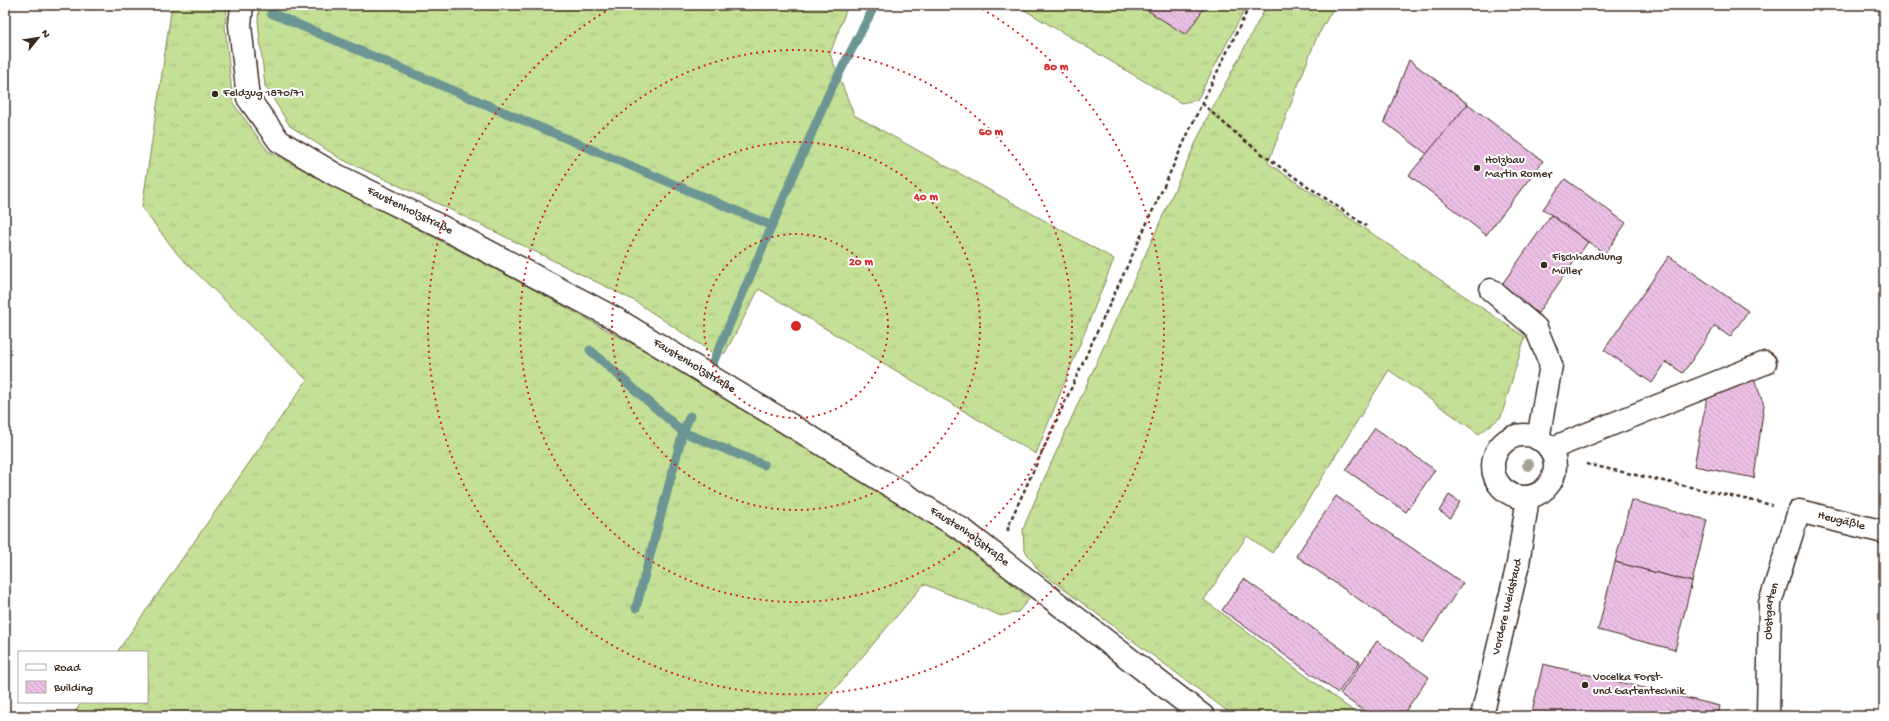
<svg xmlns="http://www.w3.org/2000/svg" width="1889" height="721" font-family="'Gochi Hand',sans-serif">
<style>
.grass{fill:url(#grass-tufts);stroke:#80845a}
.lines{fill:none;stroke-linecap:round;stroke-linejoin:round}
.stream{stroke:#6c9694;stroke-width:9}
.building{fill:url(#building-back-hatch);stroke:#3b2a1e}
.minor-casing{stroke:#3b2a1e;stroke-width:25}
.path{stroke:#3b2a1e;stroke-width:2.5;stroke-dasharray:4 3;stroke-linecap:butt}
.minor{stroke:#fff;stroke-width:22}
.tree{fill:#a6a394}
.ring{fill:none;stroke:#d62828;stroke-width:2;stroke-dasharray:2 4}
.poi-dot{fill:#3b2a1e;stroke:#fff;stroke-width:1.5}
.labels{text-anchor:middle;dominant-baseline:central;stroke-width:4;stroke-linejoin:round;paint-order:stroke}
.poi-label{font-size:12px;fill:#3b2a1e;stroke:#fff;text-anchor:start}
.street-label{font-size:12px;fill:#3b2a1e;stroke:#fff}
.centre{fill:#d62828;stroke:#fff;stroke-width:2}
.ring-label{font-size:12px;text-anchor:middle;font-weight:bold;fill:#d62828;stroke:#fff;stroke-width:4;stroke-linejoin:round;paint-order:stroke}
</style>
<defs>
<pattern id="grass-tufts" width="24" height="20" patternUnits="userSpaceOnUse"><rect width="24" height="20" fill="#c4df96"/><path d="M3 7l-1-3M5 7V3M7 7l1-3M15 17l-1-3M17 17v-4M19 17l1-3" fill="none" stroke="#a9c081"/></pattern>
<pattern id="building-back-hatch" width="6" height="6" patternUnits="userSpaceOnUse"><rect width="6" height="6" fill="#ebbfe4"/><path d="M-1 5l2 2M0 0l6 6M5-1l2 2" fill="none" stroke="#caa4c3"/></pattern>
</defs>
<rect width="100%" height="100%" fill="#fff"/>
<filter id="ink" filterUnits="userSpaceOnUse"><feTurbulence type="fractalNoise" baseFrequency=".025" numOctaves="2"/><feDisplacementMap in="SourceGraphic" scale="8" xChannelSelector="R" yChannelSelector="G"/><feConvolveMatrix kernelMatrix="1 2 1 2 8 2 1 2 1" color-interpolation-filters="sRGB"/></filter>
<g filter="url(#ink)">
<g class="grass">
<polygon points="172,5 227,5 225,27 233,103 268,151 531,288 707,385 962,540 1029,599 1018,612 1001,616 924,584 812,716 72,716 82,702 147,702 147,652 117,652 307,380 179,256 142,208"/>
<polygon points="259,5 848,5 830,54 854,115 1114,259 1036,454 759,289 725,353 714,354 635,301 445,207 341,159 290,126 265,86 258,21"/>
<polygon points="1016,5 1247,5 1197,100 1181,103"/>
<polygon points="1267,5 1335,5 1316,39 1268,163 1525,337 1501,417 1479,434 1389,370 1290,529 1272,553 1247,536 1204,600 1360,716 1234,716 1038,570 1024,549 1023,529 1044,479 1206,120"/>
</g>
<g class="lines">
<g class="stream">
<polyline points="271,13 772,226"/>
<polyline points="590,350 683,432 764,465"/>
<polyline points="712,365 829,93 875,5"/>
<polyline points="636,608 683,432 690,416"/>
</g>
</g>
<g class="building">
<polygon points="1139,5 1206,5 1186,35"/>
<polygon points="1409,60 1468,104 1427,154 1384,122"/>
<polygon points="1468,104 1543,161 1486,235 1409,175"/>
<polygon points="1565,179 1626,223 1605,254 1543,209"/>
<polygon points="1551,215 1588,242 1537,314 1500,287"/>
<polygon points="1669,256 1748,311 1730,337 1715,326 1683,373 1666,362 1652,383 1604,350"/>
<polygon points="1753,376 1764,405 1754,478 1694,466 1708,392"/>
<polygon points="1375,428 1435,470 1406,512 1346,470"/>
<polygon points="1449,495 1460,502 1450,518 1439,511"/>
<polygon points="1336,496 1463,583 1422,643 1296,556"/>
<polygon points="1631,500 1707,520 1692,582 1615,562"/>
<polygon points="1615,562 1692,582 1675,650 1598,630"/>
<polygon points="1244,579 1360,662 1338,693 1222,610"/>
<polygon points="1377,641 1429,677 1402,716 1371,716 1340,694"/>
<polygon points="1543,664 1720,706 1718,716 1531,716"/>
</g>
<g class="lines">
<defs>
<g id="minor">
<path id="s1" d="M242 5 240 25 248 98 279 141 336 175 440 226 616 319 963 530 1203 716"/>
<polyline points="1491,290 1536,328 1551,365 1538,439"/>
<circle cx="1524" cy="466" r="31"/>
<polyline points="1550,449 1765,363"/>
<path id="s2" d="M1482 716 1518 564 1528 497"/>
<path id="s3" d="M1768 716 1770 603 1799 511 1884 532"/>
</g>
</defs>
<use href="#minor" class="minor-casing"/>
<g class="path">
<path d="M1202 103C1251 151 1310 187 1366 226"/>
<polyline points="1586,464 1772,505"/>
<polyline points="1008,531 1008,526 1202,103 1250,5"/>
</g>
<use href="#minor" class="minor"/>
</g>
<circle class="tree" cx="1528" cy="465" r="6"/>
</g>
<g class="ring">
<circle cx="796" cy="326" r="92"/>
<circle cx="796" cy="326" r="184"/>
<circle cx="796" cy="326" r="276"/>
<path d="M977 6A368 368 0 1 1 615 6"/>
</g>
<g class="poi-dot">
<circle cx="215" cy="94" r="4"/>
<circle cx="1477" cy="168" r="4"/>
<circle cx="1544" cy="265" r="4"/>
<circle cx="1585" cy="685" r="4"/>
</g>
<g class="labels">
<g class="poi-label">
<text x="223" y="94">Feldzug 1870/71</text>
<text x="1485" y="161">Holzbau<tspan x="1485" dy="14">Martin Romer</tspan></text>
<text x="1552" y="258">Fischhandlung<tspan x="1552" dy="14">Müller</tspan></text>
<text x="1593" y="678">Vocelka Forst-<tspan x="1593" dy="14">und Gartentechnik</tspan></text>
</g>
<g class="street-label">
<text stroke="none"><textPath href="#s1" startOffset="295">Faustenholzstraße</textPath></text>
<text stroke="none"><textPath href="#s1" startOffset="619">Faustenholzstraße</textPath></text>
<text stroke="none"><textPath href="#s3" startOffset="253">Heugäßle</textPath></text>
<text stroke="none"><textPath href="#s1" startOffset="943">Faustenholzstraße</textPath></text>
<text stroke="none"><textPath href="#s2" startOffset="112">Vordere Weidstaud</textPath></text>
<text stroke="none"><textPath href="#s3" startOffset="105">Obstgarten</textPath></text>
</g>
</g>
<circle cx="796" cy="326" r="6" class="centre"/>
<g class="ring-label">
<text x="1056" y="70">80 m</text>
<text x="991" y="135">60 m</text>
<text x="926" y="200">40 m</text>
<text x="861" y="265">20 m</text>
</g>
<rect width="1889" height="721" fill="none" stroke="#fff" stroke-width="20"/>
<rect x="10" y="10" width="1869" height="701" fill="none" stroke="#3b2a1e" stroke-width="1.5" filter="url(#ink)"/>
<rect x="18" y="651" width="130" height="52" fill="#ffffff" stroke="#b1aaa5"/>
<rect x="26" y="664" width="20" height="6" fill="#ffffff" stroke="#b1aaa5"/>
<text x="54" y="671" font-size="12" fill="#3b2a1e">Road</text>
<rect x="26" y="681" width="20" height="12" fill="url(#building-back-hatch)" stroke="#b1aaa5"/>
<text x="54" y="691" font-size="12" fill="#3b2a1e">Building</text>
<g transform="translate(38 38) rotate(60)" stroke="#ffffff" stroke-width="3" paint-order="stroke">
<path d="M0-3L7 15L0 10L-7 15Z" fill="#3b2a1e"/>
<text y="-6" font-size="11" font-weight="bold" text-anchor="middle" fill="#3b2a1e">N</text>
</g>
</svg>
